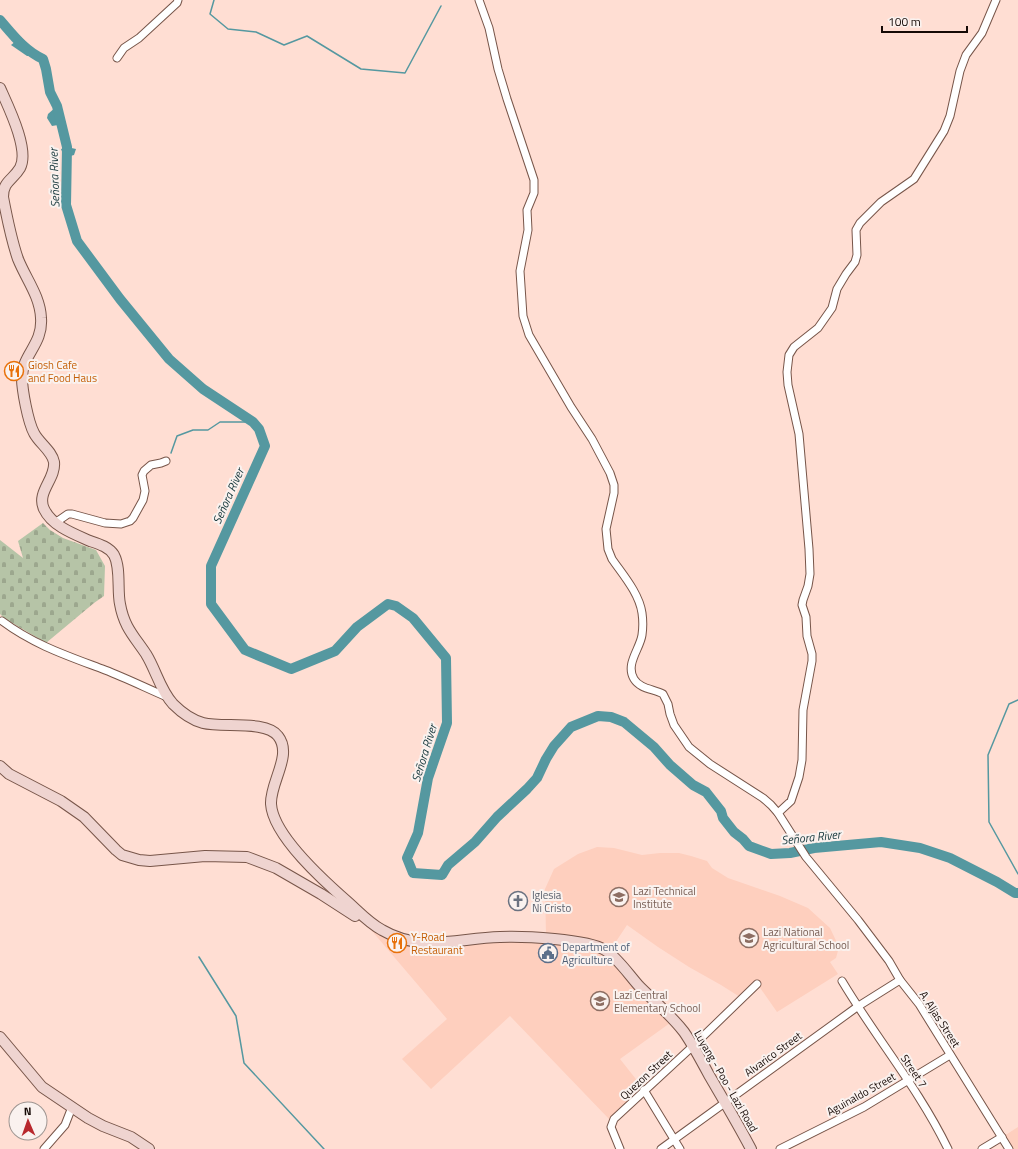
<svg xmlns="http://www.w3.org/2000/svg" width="1018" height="1149" font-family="'Titillium Web',sans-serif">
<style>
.built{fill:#fecfbe}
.cemetery{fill:url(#cemetery-stones)}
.water{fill:#5598a0}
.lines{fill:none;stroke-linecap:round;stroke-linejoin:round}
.stream{stroke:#5598a0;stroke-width:1.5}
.river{stroke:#5598a0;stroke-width:10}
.street-casing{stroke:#775549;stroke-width:9}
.secondary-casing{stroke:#775549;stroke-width:12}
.street{stroke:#fff;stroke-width:7}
.secondary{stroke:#efd4d0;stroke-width:10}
.labels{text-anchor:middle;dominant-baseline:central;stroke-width:4;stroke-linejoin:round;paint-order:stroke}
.food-label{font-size:11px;fill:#c56008;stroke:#faf2ef;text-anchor:start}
.education-label{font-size:11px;fill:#785e54;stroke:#faf2ef;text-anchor:start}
.worship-label{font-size:11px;fill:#5b616d;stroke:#faf2ef;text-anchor:start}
.service-label{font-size:11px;fill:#4e5e75;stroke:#faf2ef;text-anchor:start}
.street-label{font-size:11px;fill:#150905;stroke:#faf2ef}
.water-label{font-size:12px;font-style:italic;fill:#18393d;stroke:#faf2ef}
</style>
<defs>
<pattern id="cemetery-stones" width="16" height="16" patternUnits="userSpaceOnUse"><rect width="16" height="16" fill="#b6c4a7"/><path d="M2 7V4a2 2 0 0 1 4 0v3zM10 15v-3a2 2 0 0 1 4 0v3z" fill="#9ca78e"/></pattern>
</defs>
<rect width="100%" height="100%" fill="#ffded3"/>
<g class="built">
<polygon points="597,847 614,848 642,855 660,853 679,853 691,856 707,861 712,868 728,878 780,896 808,908 830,928 839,947 836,958 830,962 838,974 777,1012 756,982 740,997 721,985 689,967 658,947 627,925 611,949 546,934 545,889 554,869 578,854"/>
<polygon points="366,924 378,934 394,940 563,942 603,952 670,1023 620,1059 643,1088 609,1119 510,1016 431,1089 402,1059 447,1019"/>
<polygon points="1018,1127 1018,1149 1012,1149 1004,1136"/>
</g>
<polygon class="cemetery" points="43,523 50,530 63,538 96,550 105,566 104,596 94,603 46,643 4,618 0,614 0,540 23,558 18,541"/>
<g class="water">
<polygon points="21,37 35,52 35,56 27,56 11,45"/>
<polygon points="57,106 65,119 64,124 52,126 47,118 48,114"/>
<polygon points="67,147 76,149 74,155 67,157 63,154 61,149"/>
</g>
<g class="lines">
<g class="stream">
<polyline points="214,0 210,14 228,29 256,32 284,45 307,36 361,69 405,73 441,6"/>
<polyline points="171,453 177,436 193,430 208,430 220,422 253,422"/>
<polyline points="1018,700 1009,704 988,755 989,822 1018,874"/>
<polyline points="199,957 236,1016 244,1063 324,1149"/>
</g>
<path class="river" d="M0 20C13 35 25 51 43 59L46 69 50 92 57 106 67 147 66 205 77 241 120 299 169 359 203 389 253 422 259 429 265 446 211 566V604L245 650 291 669 335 651 357 627 388 604 396 606 413 618 446 658 447 723 428 778 418 833 407 858 413 873 442 875 448 865 475 842 497 817 527 789 537 778 546 759 554 746 571 727 598 716 611 717 624 722 654 747 670 765 693 785 706 792 721 811 723 818 734 832 743 839 749 846 771 854 790 853 814 848 881 842 920 848 950 858 997 882 1015 893H1018"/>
<defs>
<g id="street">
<path d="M479 0 489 28 498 69 507 99 534 180V193L527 210 528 230 520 271 523 316 529 335 571 407 592 439 610 473 614 485V493L606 529 608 549 612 559C623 575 639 593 642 613 643 620 643 628 642 635 640 649 625 664 634 679 640 689 654 689 663 694L668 704 670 714 674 725 689 747 710 764 763 798 771 805 778 813 806 857 858 920 889 961 900 980 919 1004 1009 1149"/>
<polyline points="117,58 124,48 139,38 177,3 178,0"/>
<polyline points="55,523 68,514 72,514 105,523 121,524 130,521 133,518 143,500 145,491 142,475 144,471 151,465 161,463 166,461"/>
<path d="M2 621C34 645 68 656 105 670 126 678 146 688 167 697"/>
<polyline points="778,813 791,801 799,777 802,760 803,710 812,661 812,654 807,636 806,617 802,605 803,600 808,586 810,574 809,549 799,434 788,385 787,372 789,355 794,347 818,328 832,308 837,289 846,274 855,262 857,255 856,230 860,223 881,202 914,179 944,131 950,116 960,71 966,55 982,33 996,0"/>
<path d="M842 981C876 1038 919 1089 948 1149"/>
<polyline points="644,1090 680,1149"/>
<polyline points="44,1149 65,1125 72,1107"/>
<polyline points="620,1149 611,1127 614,1119 693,1046 757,984"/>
<polyline points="661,1149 857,1007 900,980"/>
<polyline points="780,1149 864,1107 950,1055"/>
<polyline points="982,1149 1002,1137"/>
</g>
<g id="secondary">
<path d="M0 88C8 106 30 150 20 168 13 180 3 181 3 197 7 218 11 239 18 259 26 279 40 296 41 318 43 345 22 354 22 378 22 390 28 422 34 433 39 443 52 451 54 462 56 479 36 492 44 509 52 526 74 534 90 541 99 544 109 547 114 555 121 568 117 590 120 604 124 627 134 636 146 654 156 670 160 690 173 704 181 712 192 720 203 723 223 728 266 720 278 736 293 755 270 782 271 804 273 836 326 883 349 903 359 912 369 923 382 930 421 953 458 938 500 937 523 936 587 939 605 950 616 956 630 976 639 986 654 1001 671 1015 684 1032 693 1045 701 1060 709 1075 723 1099 738 1124 751 1149"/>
<polyline points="0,766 9,774 61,801 84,817 116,850 122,855 139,860 150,861 205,856 247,857 276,868 321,894 355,916"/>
<polyline points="0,1037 42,1087 88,1118 103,1126 131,1137 149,1149"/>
</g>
</defs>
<use href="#street" class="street-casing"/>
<use href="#secondary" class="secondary-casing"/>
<use href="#street" class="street"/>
<use href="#secondary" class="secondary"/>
</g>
<defs>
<symbol id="restaurant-ring" viewBox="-11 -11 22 22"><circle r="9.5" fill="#faf2ef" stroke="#e8710a" stroke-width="1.5"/><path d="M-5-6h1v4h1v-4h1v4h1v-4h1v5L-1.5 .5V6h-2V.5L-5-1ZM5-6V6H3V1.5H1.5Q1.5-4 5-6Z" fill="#e8710a"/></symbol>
<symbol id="university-ring" viewBox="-11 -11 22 22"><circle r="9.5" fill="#faf2ef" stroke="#8d6e63" stroke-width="1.5"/><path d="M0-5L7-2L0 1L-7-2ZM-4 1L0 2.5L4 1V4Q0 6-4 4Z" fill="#8d6e63"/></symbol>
<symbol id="church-ring" viewBox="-11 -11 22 22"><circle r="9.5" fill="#faf2ef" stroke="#6b7280" stroke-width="1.5"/><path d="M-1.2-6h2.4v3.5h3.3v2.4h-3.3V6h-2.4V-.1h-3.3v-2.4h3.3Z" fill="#6b7280"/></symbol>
<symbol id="school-ring" viewBox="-11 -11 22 22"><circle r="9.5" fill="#faf2ef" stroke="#8d6e63" stroke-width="1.5"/><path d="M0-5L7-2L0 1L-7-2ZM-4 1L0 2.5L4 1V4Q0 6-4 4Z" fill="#8d6e63"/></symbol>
<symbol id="civic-ring" viewBox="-11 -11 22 22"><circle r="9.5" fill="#faf2ef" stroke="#5c6f8a" stroke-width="1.5"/><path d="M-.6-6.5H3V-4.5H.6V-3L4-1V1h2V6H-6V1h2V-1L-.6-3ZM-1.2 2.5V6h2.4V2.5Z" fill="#5c6f8a"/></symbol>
</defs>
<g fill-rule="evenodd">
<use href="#restaurant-ring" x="3" y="360" width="22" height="22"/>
<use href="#university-ring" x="608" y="886" width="22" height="22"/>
<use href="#church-ring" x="507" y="890" width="22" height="22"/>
<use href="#school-ring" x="738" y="927" width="22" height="22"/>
<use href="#restaurant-ring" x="386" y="932" width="22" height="22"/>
<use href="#civic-ring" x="537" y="942" width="22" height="22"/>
<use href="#school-ring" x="589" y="990" width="22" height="22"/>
</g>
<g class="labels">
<g class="food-label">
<text x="28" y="365">Giosh Cafe<tspan x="28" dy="13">and Food Haus</tspan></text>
<text x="411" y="937">Y-Road<tspan x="411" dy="13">Restaurant</tspan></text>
</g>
<g class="education-label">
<text x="633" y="891">Lazi Technical<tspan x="633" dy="13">Institute</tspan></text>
<text x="763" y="932">Lazi National<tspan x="763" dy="13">Agricultural School</tspan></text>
<text x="614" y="995">Lazi Central<tspan x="614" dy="13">Elementary School</tspan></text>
</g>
<g class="worship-label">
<text x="532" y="895">Iglesia<tspan x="532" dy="13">Ni Cristo</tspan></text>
</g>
<g class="service-label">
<text x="562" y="947">Department of<tspan x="562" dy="13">Agriculture</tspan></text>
</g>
<g class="street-label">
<text transform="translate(940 1019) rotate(57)">A. Aljas Street</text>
<text transform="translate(773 1054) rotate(-36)">Alvarico Street</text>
<text transform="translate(914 1071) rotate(56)">Street 7</text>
<text transform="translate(646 1075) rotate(-43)">Quezon Street</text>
<text transform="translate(726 1081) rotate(60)">Luyang - Poo - Lazi Road</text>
<text transform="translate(861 1094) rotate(-29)">Aguinaldo Street</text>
</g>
<g class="water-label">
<text transform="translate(54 178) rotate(-92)">Señora River</text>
<text transform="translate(228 496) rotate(-66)">Señora River</text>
<text transform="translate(424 753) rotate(-73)">Señora River</text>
<text transform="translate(811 837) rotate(-6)">Señora River</text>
</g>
</g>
<g transform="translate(28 1121) rotate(358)"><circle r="19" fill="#faf2ef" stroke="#9e9591"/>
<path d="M0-3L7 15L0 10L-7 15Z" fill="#b8282d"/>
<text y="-6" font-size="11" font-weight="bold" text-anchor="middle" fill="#150905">N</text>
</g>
<path d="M882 26v6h85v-6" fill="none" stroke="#150905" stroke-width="2"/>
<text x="888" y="26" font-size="12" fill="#150905" stroke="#faf2ef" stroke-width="3" paint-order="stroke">100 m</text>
</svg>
